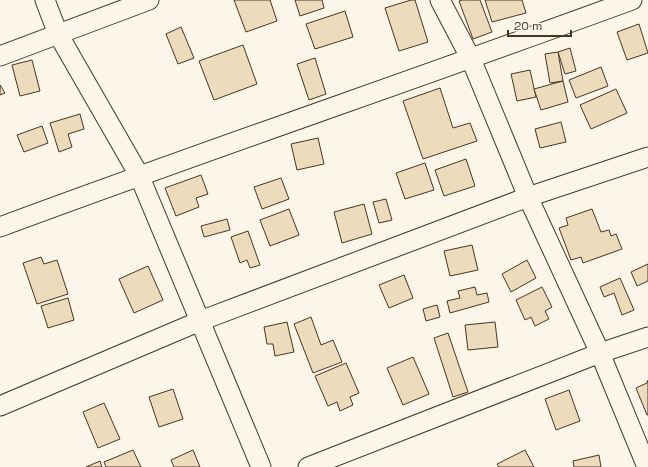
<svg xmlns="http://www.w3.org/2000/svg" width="648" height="467" font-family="'Space Grotesk',sans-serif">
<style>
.building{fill:#ecdcbc;stroke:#4a3520}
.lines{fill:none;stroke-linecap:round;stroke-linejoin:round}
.street-casing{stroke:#4a3520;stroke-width:21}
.street{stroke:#fbf6e9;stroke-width:19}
</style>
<rect width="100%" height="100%" fill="#fbf6e9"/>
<g class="building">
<polygon points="234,0 270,0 277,21 246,32"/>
<polygon points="295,0 322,0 324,8 300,16"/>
<polygon points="411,0 415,0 428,42 399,51 385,8"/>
<polygon points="462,0 480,0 492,32 473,39 459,1"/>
<polygon points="485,0 522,0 526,13 492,22"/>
<polygon points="345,11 353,37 315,49 306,24"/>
<polygon points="639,24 648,53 627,60 617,32"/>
<polygon points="181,27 194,58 178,64 166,34"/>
<polygon points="243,45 257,84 214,100 199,61"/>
<polygon points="570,48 576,71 565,74 558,52"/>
<polygon points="558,52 563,81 550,83 545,54"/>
<polygon points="315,58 326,94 309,100 297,64"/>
<polygon points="32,60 40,91 20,96 12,65"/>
<polygon points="601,67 608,86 576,98 569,80"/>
<polygon points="530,70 536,97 517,101 511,74"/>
<polygon points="563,81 568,102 541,110 534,89"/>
<polygon points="0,85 5,93 0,95"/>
<polygon points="440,88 453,128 470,123 477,141 423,159 403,101"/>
<polygon points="616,89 627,113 591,129 580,105"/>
<polygon points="80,114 84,129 68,134 72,147 59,152 50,123"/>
<polygon points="561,122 566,142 540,148 535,129"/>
<polygon points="42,126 48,143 24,152 17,135"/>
<polygon points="318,138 324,164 297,170 291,144"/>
<polygon points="466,159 475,186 444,196 435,170"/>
<polygon points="425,163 434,190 405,199 396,173"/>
<polygon points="201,175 208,194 196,198 199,207 176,216 165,188"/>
<polygon points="281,178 289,199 262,209 254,187"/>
<polygon points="386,199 392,220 379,223 373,202"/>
<polygon points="364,204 372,234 342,243 334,212"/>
<polygon points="289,209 299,235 270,246 260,220"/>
<polygon points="592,209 601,232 609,230 611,236 616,234 622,249 583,263 581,257 571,260 559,228 568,225 566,218"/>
<polygon points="227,219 230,230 204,237 201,226"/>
<polygon points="248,231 260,265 250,268 247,260 240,263 231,237"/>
<polygon points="472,245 478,270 450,276 444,251"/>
<polygon points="41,257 44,264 57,260 68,294 37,304 23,263"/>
<polygon points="527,260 536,278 511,292 502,274"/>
<polygon points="648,264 648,281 637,286 631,272"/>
<polygon points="148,266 163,300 134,313 119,279"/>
<polygon points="404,275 413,298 389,308 379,285"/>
<polygon points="620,278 634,310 622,315 614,293 604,297 600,287"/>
<polygon points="475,287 477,295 487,293 489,302 450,313 447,301 460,298 458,291"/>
<polygon points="542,287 552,307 545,311 549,319 535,326 531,317 525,320 516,300"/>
<polygon points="68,298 74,320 48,328 41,306"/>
<polygon points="437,305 440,317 426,321 423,309"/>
<polygon points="311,317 321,345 333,340 342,362 313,373 294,324"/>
<polygon points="287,322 294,352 275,356 273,344 267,344 264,327"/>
<polygon points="495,322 498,347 468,350 465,325"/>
<polygon points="448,333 468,392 453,397 434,338"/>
<polygon points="413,357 429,394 403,405 387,368"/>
<polygon points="346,363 359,393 350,397 353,405 340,411 337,402 328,406 315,376"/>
<polygon points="648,380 648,415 647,415 636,388 647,383"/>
<polygon points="173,389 183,419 159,427 149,397"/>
<polygon points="569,390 580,421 556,430 545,399"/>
<polygon points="104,403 120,439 98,448 83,412"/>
<polygon points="133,450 141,467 106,467 104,462"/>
<polygon points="193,450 200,467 174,467 171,460"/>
<polygon points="525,450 534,467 499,467 497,464"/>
<polygon points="599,455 601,467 574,467 573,461"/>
<polygon points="100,461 102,467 86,467"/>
</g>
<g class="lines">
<defs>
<g id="street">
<polyline points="45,0 58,34 139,175 261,467"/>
<polyline points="440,0 471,59 528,197 600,353 647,467"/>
<polyline points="0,56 149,0"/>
<path d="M0 227C210 149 422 77 632 0"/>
<polyline points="0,406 200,321 528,197 648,157"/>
<polyline points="308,467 600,353 648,337"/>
</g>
</defs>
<use href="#street" class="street-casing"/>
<use href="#street" class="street"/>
</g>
<path d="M508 30v6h63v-6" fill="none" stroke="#4a3520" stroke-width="2"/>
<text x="514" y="30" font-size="12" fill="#4a3520" stroke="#fbf6e9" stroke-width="3" paint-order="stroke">20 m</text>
</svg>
